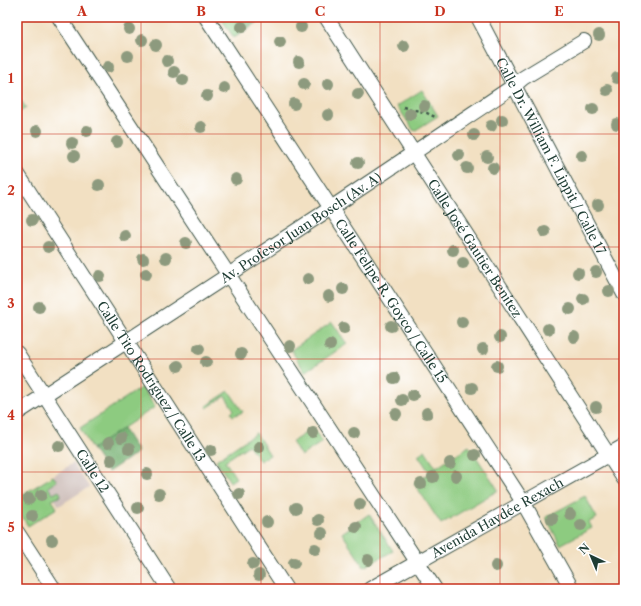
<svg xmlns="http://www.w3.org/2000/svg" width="641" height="606" font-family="'Libre Caslon Text',serif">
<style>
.industrial{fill:#cfc0bb}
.green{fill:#8dcb80;stroke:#56845a}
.forest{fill:#72af6e;stroke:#487651}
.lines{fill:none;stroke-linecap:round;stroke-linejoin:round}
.street-casing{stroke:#3f5549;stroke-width:16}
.path{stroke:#3f5549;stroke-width:2.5;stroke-dasharray:3 3;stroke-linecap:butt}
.street{stroke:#fff;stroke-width:14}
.tree{fill:#8d9a7e}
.grid{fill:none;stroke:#c8321e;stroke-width:1;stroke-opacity:0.55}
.labels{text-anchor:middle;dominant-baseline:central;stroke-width:3.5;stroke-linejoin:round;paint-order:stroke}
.street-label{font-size:13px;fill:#1f3d34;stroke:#fff}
.neatline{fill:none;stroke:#c8321e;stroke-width:1.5}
.grid-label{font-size:13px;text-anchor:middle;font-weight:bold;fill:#c8321e}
</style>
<rect width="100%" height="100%" fill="#fff"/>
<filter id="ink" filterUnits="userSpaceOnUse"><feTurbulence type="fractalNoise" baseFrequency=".025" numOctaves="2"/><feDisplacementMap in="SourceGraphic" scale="8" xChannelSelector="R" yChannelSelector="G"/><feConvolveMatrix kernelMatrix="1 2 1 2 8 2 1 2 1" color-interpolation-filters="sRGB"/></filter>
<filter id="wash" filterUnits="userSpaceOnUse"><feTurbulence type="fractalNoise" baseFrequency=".012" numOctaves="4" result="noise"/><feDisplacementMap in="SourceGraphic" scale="16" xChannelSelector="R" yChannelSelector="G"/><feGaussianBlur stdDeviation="0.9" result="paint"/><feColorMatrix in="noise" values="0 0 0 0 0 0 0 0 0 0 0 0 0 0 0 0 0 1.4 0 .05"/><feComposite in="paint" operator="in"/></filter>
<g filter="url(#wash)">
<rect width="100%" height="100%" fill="#f2e0c2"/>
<polygon class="industrial" points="73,463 89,487 59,506 43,482"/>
<g class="green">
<polygon points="220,17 263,17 264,18 234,38"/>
<polygon points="422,90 438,116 414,131 397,106"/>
<polygon points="17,94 26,108 17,114"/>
<polygon points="332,322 347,344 305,372 291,350"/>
<polygon points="142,387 155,407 92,449 80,428"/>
<polygon points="229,391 243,412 233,416 231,413 234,410 225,396 207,408 206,406"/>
<polygon points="313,428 322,442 301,456 292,442"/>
<polygon points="256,433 270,455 260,461 249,445 225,461 236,478 230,482 216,460"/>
<polygon points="469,446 497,488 497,491 441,524 414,483 430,473 418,455 425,450 436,467"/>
<polygon points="53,476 57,481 48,487 53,494 59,491 61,494 59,497 52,500 57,508 28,526 17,509 17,498"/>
<polygon points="585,496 597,518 589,522 592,528 560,545 546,517"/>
<polygon points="369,514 393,551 364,567 342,533"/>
</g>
<g class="forest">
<polygon points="240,17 263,17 264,18 239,34 236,27 240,22"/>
<polygon points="123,428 138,452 108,472 92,449"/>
</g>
</g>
<g filter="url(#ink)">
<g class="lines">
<defs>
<g id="street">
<polyline points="59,17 435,589"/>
<path id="s1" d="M206 17 523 502 572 589"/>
<path id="s2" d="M326 17 624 479"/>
<path id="s3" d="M478 17 624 294"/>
<path id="s4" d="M17 173 286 589"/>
<path id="s5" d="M17 353 169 589"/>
<path id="s6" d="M17 413 331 208 515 85 523 78 584 41"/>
<polyline points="17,532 54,589"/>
<path id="s7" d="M370 589 624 446"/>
</g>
</defs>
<use href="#street" class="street-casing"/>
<polyline class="path" points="403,107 427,113 437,118"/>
<use href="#street" class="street"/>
</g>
<g class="tree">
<circle cx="242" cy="27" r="6"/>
<circle cx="301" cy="27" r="6"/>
<circle cx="129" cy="29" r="6"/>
<circle cx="599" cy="35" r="6"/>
<circle cx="142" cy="40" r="6"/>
<circle cx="280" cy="42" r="6"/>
<circle cx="156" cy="45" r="6"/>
<circle cx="404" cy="46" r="6"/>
<circle cx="128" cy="56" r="6"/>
<circle cx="167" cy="61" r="6"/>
<circle cx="299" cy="62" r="6"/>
<circle cx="108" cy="67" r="6"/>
<circle cx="174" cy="72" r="6"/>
<circle cx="617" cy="78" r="6"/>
<circle cx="183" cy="80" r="6"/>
<circle cx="304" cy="84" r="6"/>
<circle cx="328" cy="84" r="6"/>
<circle cx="224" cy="88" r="6"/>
<circle cx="607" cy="90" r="6"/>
<circle cx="358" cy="94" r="6"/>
<circle cx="207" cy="96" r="6"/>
<circle cx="294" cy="104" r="6"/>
<circle cx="424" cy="106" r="6"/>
<circle cx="593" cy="109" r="6"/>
<circle cx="410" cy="114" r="6"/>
<circle cx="328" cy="115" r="6"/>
<circle cx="502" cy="120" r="6"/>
<circle cx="617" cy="124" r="6"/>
<circle cx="491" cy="126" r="6"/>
<circle cx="201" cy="127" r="6"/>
<circle cx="37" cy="131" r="6"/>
<circle cx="87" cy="131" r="6"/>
<circle cx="474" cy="135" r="6"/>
<circle cx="117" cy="142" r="6"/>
<circle cx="72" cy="143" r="6"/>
<circle cx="459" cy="155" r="6"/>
<circle cx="74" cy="156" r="6"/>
<circle cx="582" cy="156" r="6"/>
<circle cx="487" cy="157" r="6"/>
<circle cx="358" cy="163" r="6"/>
<circle cx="467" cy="168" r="6"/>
<circle cx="493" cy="168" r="6"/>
<circle cx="236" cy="179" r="6"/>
<circle cx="99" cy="185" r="6"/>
<circle cx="598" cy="205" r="6"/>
<circle cx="32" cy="220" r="6"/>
<circle cx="545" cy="232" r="6"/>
<circle cx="125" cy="236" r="6"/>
<circle cx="186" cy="243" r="6"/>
<circle cx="48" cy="247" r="6"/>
<circle cx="453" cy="250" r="6"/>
<circle cx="166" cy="258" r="6"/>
<circle cx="143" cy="259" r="6"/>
<circle cx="463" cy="263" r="6"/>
<circle cx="596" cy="272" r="6"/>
<circle cx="578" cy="273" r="6"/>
<circle cx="146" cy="274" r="6"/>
<circle cx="100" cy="276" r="6"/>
<circle cx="308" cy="279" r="6"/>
<circle cx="343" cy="289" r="6"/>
<circle cx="609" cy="291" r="6"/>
<circle cx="329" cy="296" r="6"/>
<circle cx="583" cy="299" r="6"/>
<circle cx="39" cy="307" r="6"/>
<circle cx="570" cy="309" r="6"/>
<circle cx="462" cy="322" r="6"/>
<circle cx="391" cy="326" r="6"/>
<circle cx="344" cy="328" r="6"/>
<circle cx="548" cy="329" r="6"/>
<circle cx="500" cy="337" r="6"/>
<circle cx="574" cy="337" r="6"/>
<circle cx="330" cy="345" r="6"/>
<circle cx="290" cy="346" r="6"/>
<circle cx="199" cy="349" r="6"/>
<circle cx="483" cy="349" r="6"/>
<circle cx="241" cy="354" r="6"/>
<circle cx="206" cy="362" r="6"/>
<circle cx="178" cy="366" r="6"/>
<circle cx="497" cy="366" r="6"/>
<circle cx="394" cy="378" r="6"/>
<circle cx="472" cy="388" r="6"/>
<circle cx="413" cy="395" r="6"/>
<circle cx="402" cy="400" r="6"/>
<circle cx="596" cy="407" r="6"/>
<circle cx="427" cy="413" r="6"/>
<circle cx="396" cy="414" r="6"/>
<circle cx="313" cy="433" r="6"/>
<circle cx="354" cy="433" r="6"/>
<circle cx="121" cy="438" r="6"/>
<circle cx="108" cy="443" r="6"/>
<circle cx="59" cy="446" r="6"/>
<circle cx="259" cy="447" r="6"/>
<circle cx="129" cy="449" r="6"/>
<circle cx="211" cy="450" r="6"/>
<circle cx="475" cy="455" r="6"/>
<circle cx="111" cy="460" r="6"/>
<circle cx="450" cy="463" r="6"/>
<circle cx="147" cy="474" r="6"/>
<circle cx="456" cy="476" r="6"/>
<circle cx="433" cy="477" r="6"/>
<circle cx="421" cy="484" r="6"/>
<circle cx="159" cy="494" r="6"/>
<circle cx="239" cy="494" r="6"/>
<circle cx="41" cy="495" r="6"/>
<circle cx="29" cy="499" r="6"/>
<circle cx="360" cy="504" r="6"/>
<circle cx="138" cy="508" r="6"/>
<circle cx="296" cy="508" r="6"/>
<circle cx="570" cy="514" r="6"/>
<circle cx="32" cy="516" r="6"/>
<circle cx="552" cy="519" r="6"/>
<circle cx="318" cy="520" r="6"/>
<circle cx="267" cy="522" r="6"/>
<circle cx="581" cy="525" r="6"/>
<circle cx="356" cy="527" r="6"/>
<circle cx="322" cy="533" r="6"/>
<circle cx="52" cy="540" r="6"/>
<circle cx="315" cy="549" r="6"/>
<circle cx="368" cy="560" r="6"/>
<circle cx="294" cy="563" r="6"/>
<circle cx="253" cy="564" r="6"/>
<circle cx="496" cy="566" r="6"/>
<circle cx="259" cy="575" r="6"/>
</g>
</g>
<path class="grid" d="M141 17V589M261 17V589M380 17V589M500 17V589M17 134H624M17 247H624M17 359H624M17 472H624"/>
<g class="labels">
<g class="street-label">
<text stroke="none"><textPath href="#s3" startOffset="157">Calle Dr. William F. Lippit / Calle 17</textPath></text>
<text stroke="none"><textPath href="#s6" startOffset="339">Av. Profesor Juan Bosch (Av. A)</textPath></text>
<text stroke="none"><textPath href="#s2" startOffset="275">Calle José Gautier Benítez</textPath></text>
<text stroke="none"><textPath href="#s1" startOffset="339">Calle Felipe R. Goyco / Calle 15</textPath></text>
<text stroke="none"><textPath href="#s4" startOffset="248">Calle Tito Rodríguez / Calle 13</textPath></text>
<text stroke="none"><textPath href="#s5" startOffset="140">Calle 12</textPath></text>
<text stroke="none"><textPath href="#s7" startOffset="146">Avenida Haydée Rexach</textPath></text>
</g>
</g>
<rect width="641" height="606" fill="none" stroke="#fff" stroke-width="44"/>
<g transform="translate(591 556) rotate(316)" stroke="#ffffff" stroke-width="3" paint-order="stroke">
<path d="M0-3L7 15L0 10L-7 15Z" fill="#1f3d34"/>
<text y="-6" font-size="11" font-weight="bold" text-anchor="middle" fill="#1f3d34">N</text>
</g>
<rect x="22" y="22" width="597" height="562" class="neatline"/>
<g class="grid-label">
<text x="82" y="16">A</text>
<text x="201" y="16">B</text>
<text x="320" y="16">C</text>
<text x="440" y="16">D</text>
<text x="559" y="16">E</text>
<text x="11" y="83">1</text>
<text x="11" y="195">2</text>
<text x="11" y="308">3</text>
<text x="11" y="420">4</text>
<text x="11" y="532">5</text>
</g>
</svg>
